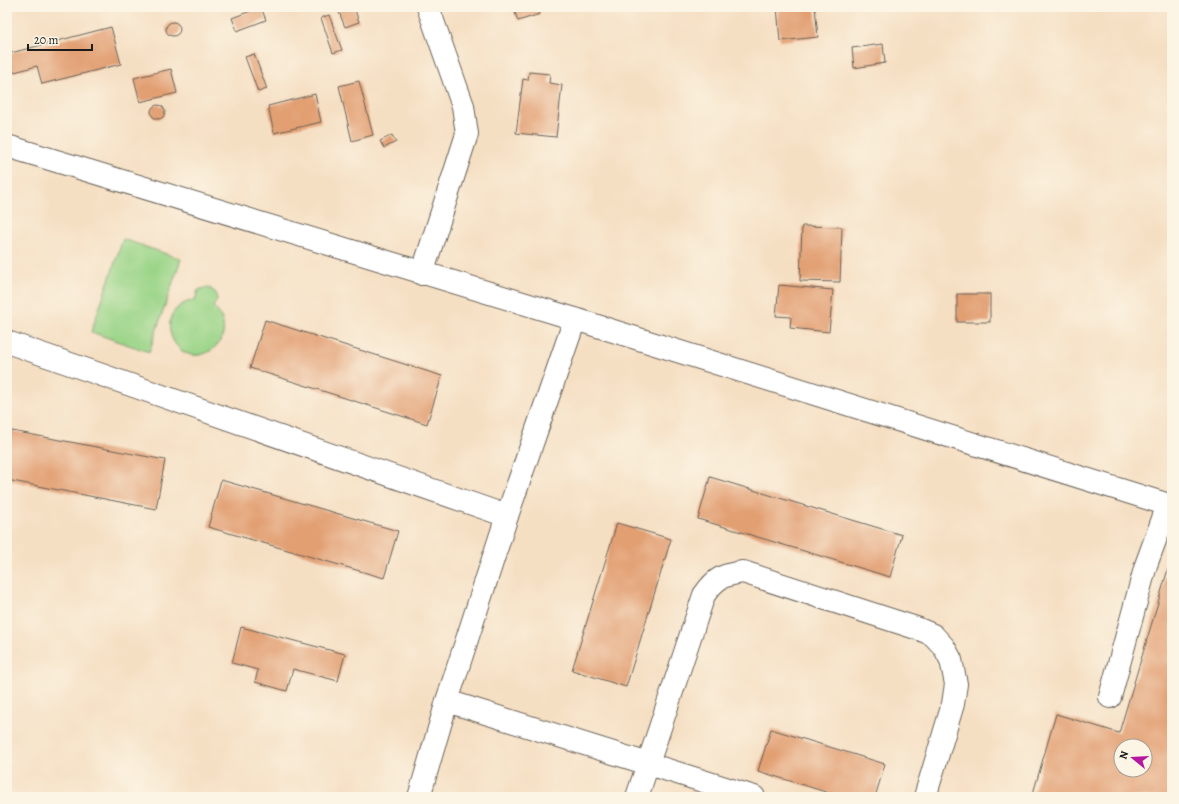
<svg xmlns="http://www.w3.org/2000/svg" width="1179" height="804" font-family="Alegreya,serif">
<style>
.green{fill:#9ad487;stroke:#5b7852}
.building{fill:#e29f72;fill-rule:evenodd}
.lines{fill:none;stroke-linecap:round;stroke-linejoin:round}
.minor-casing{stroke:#686056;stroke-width:24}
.minor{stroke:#fff;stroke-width:22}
</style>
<rect width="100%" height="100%" fill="#fcf5e5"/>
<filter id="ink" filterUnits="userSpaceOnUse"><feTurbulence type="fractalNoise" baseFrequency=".025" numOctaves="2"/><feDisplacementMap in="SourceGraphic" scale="8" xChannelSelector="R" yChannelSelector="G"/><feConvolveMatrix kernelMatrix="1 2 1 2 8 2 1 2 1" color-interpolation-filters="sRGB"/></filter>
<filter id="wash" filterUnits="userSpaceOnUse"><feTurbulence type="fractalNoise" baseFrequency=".012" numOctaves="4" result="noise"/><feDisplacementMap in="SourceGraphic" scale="16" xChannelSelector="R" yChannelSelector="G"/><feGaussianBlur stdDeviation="0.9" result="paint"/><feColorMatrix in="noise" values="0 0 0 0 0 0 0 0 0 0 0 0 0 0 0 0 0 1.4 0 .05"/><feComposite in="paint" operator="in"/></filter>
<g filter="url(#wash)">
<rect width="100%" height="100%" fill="#f5dfc3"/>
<g class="green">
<polygon points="123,239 181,259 149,352 91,332"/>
<path d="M208 287 216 293 217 300 213 307C221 313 225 324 223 334 221 341 216 347 210 351 174 372 148 308 195 300L198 290Z"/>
</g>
<g id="blocks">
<g class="building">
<polygon points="261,7 266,20 237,31 232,18"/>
<polygon points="337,7 354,7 359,22 345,27"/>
<polygon points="513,7 538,7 540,14 518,21"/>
<polygon points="777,7 815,7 818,37 780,41"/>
<polygon points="329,15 342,50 333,53 321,18"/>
<circle cx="173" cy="29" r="7"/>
<polygon points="111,27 121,64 42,84 37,66 7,74 7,54"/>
<polygon points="883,44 885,63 854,68 852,48"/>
<polygon points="254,54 267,89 258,92 245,57"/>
<polygon points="171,69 177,93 140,102 134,78"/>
<polygon points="529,72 550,74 549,83 562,85 556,137 516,133 523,79 528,80"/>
<polygon points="359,81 373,135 352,141 339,86"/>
<polygon points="315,94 321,122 274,133 268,106"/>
<circle cx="158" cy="112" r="7"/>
<polygon points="392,135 396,142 384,148 380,141"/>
<polygon points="802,226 842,227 840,282 800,281"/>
<polygon points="779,285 833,290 829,332 790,328 791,317 776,316"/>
<rect x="957" y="294" width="33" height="28"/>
<polygon points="265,320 442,376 427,424 250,368"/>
<polygon points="7,430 165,460 156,509 7,480"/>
<polygon points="710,477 902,535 890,577 698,519"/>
<polygon points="221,480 398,531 384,578 208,527"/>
<polygon points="617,523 671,539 626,687 572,670"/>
<path d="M1168 569 1172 571V797H1032L1056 714 1119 733ZM1121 746H1145V770H1121Z"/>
<polygon points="241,627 345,654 338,681 293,669 287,691 255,682 258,670 232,663"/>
<polygon points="771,729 885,764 875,797 842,797 758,771"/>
</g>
</g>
</g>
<g filter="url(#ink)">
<use href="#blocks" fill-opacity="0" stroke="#686056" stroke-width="1"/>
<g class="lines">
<defs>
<g id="minor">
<polyline points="7,146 575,319 1172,506"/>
<polyline points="422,274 467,134 463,106 428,7"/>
<polyline points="7,342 507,516"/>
<polyline points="1110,697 1146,565 1168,505"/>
<polyline points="447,701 754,797"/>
<polyline points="419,797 447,701 507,516 575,319"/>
<path d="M637 797 704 595C716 578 722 575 743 572L919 629 933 635 944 647 951 660 956 684 953 704 925 797"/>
</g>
</defs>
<use href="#minor" class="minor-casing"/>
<use href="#minor" class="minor"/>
</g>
</g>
<rect width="1179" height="804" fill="none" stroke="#fcf5e5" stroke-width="24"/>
<g transform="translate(1133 758) rotate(288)"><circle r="19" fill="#fcf5e5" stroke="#a29e95"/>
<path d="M0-3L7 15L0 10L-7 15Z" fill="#b5179e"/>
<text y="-6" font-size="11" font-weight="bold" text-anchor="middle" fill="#1c1c1c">N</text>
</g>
<path d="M28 44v6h64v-6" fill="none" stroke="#1c1c1c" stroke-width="2"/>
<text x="34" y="44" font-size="12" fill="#1c1c1c" stroke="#fcf5e5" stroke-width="3" paint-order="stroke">20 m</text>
</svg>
